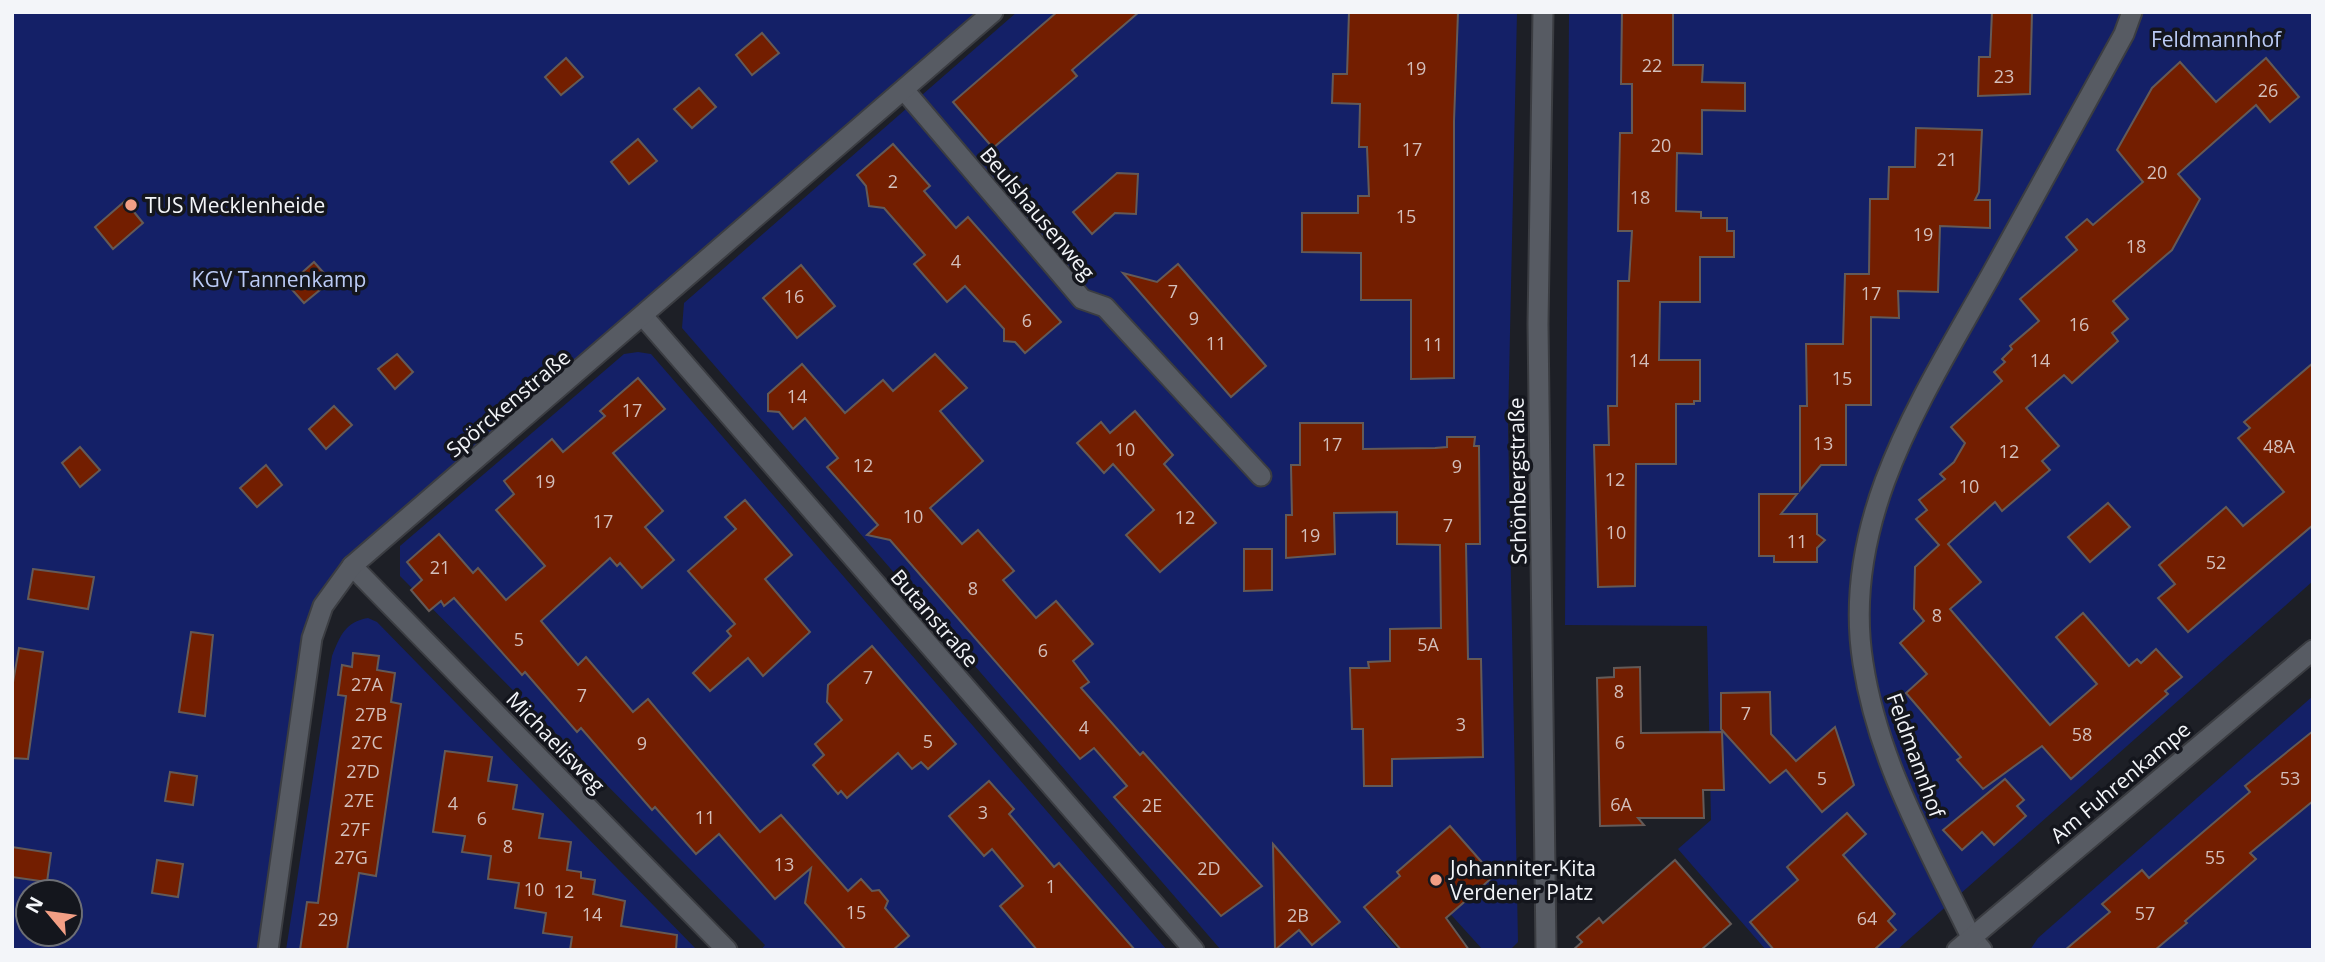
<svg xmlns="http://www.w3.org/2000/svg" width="2325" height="962" font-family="'Open Sans',sans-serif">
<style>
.green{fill:#142067;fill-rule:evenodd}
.building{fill:#731e00;stroke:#645a57;stroke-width:2}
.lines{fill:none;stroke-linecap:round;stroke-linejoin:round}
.minor-casing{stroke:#3b3d42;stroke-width:23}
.tertiary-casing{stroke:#3b3d42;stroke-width:23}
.minor{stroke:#575b63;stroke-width:19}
.tertiary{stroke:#575b63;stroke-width:19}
.poi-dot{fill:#f39f85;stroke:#14161d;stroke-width:2.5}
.labels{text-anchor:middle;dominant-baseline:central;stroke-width:7;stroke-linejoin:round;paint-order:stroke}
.number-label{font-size:18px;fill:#d3bfbb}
.park-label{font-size:21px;fill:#bbcbf5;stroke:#14161d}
.poi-label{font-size:21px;fill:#f3f5f9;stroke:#14161d;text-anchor:start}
.street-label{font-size:21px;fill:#f3f5f9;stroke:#14161d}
</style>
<rect width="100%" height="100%" fill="#1d1f26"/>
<g class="green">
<path d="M12 12H993L352 566 323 606 268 950H12ZM28 892H70V934H28Z"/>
<polygon points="1017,12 1517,12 1508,425 1518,942 1510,950 1483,950 1416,876 1369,915 1398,950 1221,950 682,328 684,303"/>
<polygon points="1569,12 2313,12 2313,581 1897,950 1766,950 1678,849 1711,820 1707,626 1565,625"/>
<polygon points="638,352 651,354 1167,950 761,950 765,945 400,576 400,546 624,354"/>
<path d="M368 618 377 622 697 950H286L332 656C340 636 345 622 368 618Z"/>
<polygon points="2313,696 2313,950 2030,950 2038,938"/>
</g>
<g class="building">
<polygon points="1057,12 1139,12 1072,70 1077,76 993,148 953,102"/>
<polygon points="1349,12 1458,12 1454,121 1454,378 1411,379 1411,300 1361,300 1361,253 1302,252 1302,213 1358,213 1358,196 1369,196 1367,147 1359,147 1360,104 1332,103 1333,74 1347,74"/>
<polygon points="1622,12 1673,12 1673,65 1703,65 1702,82 1745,83 1745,111 1702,110 1702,154 1677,153 1676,211 1701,212 1701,218 1727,218 1727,231 1734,231 1734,257 1700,257 1700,302 1660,302 1659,360 1700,360 1700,401 1694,401 1694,404 1676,404 1676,464 1636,464 1635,586 1598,587 1594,445 1609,445 1608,406 1617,406 1618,281 1629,281 1632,231 1618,231 1620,133 1632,133 1632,84 1621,84"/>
<polygon points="1992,12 2032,12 2030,94 1978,96 1979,57 1990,57"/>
<polygon points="762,33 779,53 752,75 736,55"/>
<polygon points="566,58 583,77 561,95 545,77"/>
<polygon points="2266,58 2299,97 2270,122 2256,105 2178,174 2200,199 2172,250 2113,301 2128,319 2112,333 2118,341 2072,383 2064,375 2026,408 2059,446 2042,461 2050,470 2002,511 1995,502 1948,544 1981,582 1950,609 2050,725 2097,684 2056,637 2083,613 2129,666 2137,659 2141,663 2156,649 2182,677 2165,691 2168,694 2071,779 2042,746 1983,789 1957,760 1961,757 1906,693 1927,674 1900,643 1924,621 1914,609 1915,567 1939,545 1916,519 1927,510 1919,500 1945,479 1940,474 1954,462 1965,443 1951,427 2002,381 1994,372 2005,362 2002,359 2012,349 2010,346 2039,321 2020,299 2077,250 2066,237 2087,219 2093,225 2143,182 2117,150 2152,88 2180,62 2216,102"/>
<polygon points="699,88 716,107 692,128 674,109"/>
<polygon points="1916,128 1982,130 1979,192 1975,200 1990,200 1990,228 1940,226 1938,292 1898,291 1899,318 1871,317 1871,405 1846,405 1846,465 1821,465 1800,490 1800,406 1807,406 1806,344 1843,344 1845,274 1869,274 1870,199 1888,199 1889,167 1915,167"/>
<polygon points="638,139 657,161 629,184 611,162"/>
<polygon points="893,144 930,186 924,191 956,228 968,217 1061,322 1025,353 1015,342 1004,341 1004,329 965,286 947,302 914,264 925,255 884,208 869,206 866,186 857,175"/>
<polygon points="1117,173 1138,174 1136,214 1115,213 1092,234 1073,212"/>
<polygon points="125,201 143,223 113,249 95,227"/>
<polygon points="314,262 331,281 304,303 288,285"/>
<polygon points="1178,264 1266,366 1231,397 1123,273 1157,282"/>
<polygon points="801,265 835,306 797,338 763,298"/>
<polygon points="397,354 413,372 395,389 378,369"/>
<polygon points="935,354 967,388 940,411 983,461 930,508 962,544 978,530 1014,571 1003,580 1036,618 1056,601 1093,644 1073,661 1089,682 1081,688 1140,755 1143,752 1262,886 1221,916 1114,797 1127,786 1094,748 1080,759 890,540 867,535 878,525 827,467 838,458 805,418 793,429 779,412 768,411 768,394 802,364 845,413 883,380 893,391"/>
<polygon points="2313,363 2313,525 2188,632 2158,598 2175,584 2159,565 2226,507 2243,526 2284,492 2238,438 2250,428 2244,422"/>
<polygon points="638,378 665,409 613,453 663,511 645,527 674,560 642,588 620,563 617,566 610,558 541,621 578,665 586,657 633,712 648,699 760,832 781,815 848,891 861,879 872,891 879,890 888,901 885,908 909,936 893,950 846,950 805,903 811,868 775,899 719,834 696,854 655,807 652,810 581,728 577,732 525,672 522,675 454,598 444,606 441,601 429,611 411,590 422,580 407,562 439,534 473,573 478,568 506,600 545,566 496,510 514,494 504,481 552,439 563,452 605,416 600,411"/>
<polygon points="334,406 352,425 326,449 309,429"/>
<polygon points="1135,411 1173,455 1164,464 1216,523 1160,572 1126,535 1154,510 1113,464 1104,473 1077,443 1101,422 1110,433"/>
<polygon points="1300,423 1363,423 1363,449 1435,448 1447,447 1447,437 1475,437 1474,446 1479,446 1480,544 1466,544 1468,659 1481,659 1483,757 1392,759 1392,786 1364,786 1363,729 1352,729 1350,668 1369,668 1368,662 1390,661 1390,629 1441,628 1440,545 1397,544 1397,512 1334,513 1335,554 1286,558 1286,515 1292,515 1291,465 1300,465"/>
<polygon points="80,447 100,470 80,487 62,463"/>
<polygon points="266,465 282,485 257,507 240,488"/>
<polygon points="1759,494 1797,494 1781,514 1817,514 1817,534 1825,540 1817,548 1817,562 1774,562 1774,556 1759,556"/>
<polygon points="745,500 792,555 765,579 810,632 763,676 748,658 710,691 693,673 731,636 727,631 735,624 688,571 736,529 725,517"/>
<polygon points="2108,503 2130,527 2090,562 2068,537"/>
<polygon points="1244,549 1272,549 1272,590 1244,591"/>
<polygon points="33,569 94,577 88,609 28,599"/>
<polygon points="191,632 213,635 205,716 179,712"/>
<polygon points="872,646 956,744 928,769 921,762 912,769 898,753 847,798 841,791 838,794 813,765 824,755 815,744 842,720 827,702 828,685"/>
<polygon points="19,648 43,652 28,759 12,758 12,688"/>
<polygon points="353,653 379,656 377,670 395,673 391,702 401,704 376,876 359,873 347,950 300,950 307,902 318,903 346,696 338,695 342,665 352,667"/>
<polygon points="1640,667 1641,733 1722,732 1724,790 1703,790 1704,818 1638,818 1644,825 1600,826 1597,678 1614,677 1614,668"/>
<polygon points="1770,692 1771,734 1796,761 1835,727 1854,785 1822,812 1786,770 1770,783 1721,729 1721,693"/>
<polygon points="2313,731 2313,801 2250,853 2256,859 2185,921 2187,923 2155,950 2065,950 2110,912 2102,904 2142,870 2149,878 2250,792 2245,786"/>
<polygon points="445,751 492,757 488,781 517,785 513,809 543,814 539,838 571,842 567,870 581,872 581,878 595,880 593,894 625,901 621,926 677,935 676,950 570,950 572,937 543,933 546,913 515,908 519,883 488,879 491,856 462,852 465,836 433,832"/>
<polygon points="170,772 197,776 193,805 165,801"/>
<polygon points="2005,779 2024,800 2017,806 2026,816 1994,845 1982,832 1962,850 1943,830"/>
<polygon points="989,781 1014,809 1009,814 1054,867 1059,863 1135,950 1037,950 1000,906 1023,886 992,849 984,856 949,816"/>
<polygon points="1847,813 1866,834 1843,855 1895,914 1888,921 1896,930 1874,950 1774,950 1750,922 1798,880 1787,867"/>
<polygon points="1450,826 1494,876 1446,918 1469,950 1401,950 1364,907 1400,876 1397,872"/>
<polygon points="1273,844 1340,922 1312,945 1299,930 1275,950"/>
<polygon points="12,847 51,853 47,882 12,877"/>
<polygon points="157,860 183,864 178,897 152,893"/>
<polygon points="1675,860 1731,924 1701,950 1573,950 1582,942 1577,937 1599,918 1603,923"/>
</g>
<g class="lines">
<defs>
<g id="minor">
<polyline points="1543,12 1538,324 1546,950"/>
<polyline points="904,90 1082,299 1105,307 1261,476"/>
<polyline points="643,316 1194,950"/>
<polyline points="352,566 727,950"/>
<polyline points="268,950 312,638 323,606 352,566 993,12"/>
<path d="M1982 950 1971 937C1928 848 1878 762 1863 663 1840 519 1924 395 1991 275 2035 194 2080 114 2124 34L2132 12"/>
</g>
<polyline id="tertiary" points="1957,950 2313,650"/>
</defs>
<use href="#minor" class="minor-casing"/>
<use href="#tertiary" class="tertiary-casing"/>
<use href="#minor" class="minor"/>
<use href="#tertiary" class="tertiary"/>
</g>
<g class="poi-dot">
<circle cx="131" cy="205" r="7"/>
<circle cx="1436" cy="880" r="7"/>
</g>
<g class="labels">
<g class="number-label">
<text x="1652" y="65">22</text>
<text x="1416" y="68">19</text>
<text x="2004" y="76">23</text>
<text x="2268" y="90">26</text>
<text x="1661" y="145">20</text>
<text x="1412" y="149">17</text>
<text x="1947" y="159">21</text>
<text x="2157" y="172">20</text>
<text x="893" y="181">2</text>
<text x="1640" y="197">18</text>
<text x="1406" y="216">15</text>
<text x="1923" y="234">19</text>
<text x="2136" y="246">18</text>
<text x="956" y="261">4</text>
<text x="1173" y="291">7</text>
<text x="1871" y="293">17</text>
<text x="794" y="296">16</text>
<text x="1194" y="318">9</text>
<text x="1027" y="320">6</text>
<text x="2079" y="324">16</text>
<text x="1216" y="343">11</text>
<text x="1433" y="344">11</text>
<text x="1639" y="360">14</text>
<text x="2040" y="360">14</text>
<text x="1842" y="378">15</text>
<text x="797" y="396">14</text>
<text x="632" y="410">17</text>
<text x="1823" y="443">13</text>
<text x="1332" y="444">17</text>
<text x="2279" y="446">48A</text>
<text x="1125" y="449">10</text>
<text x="2009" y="451">12</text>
<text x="863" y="465">12</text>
<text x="1457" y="466">9</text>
<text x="1615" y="479">12</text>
<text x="545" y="481">19</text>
<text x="1969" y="486">10</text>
<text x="913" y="516">10</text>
<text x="1185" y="517">12</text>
<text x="603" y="521">17</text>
<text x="1448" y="525">7</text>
<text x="1616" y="532">10</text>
<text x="1310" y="535">19</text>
<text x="1797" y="541">11</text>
<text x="2216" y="562">52</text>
<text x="440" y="567">21</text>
<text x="973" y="588">8</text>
<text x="1937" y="615">8</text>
<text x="519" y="639">5</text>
<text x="1428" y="644">5A</text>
<text x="1043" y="650">6</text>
<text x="868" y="677">7</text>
<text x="367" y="684">27A</text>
<text x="1619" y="691">8</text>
<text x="582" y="695">7</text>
<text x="1746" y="713">7</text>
<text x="371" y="714">27B</text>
<text x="1461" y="724">3</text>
<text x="1084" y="727">4</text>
<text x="2082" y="734">58</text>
<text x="928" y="741">5</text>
<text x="367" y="742">27C</text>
<text x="1620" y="742">6</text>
<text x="642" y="743">9</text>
<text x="363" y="771">27D</text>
<text x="1822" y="778">5</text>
<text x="2290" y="778">53</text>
<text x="359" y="800">27E</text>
<text x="453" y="803">4</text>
<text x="1621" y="804">6A</text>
<text x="1152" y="805">2E</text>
<text x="983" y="812">3</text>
<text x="705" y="817">11</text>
<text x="482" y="818">6</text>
<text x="355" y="829">27F</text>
<text x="508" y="846">8</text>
<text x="351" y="857">27G</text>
<text x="2215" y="857">55</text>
<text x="784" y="864">13</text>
<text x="1209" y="868">2D</text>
<text x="1051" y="886">1</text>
<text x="534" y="889">10</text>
<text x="564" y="891">12</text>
<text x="856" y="912">15</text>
<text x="2145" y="913">57</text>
<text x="592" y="914">14</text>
<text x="1298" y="915">2B</text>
<text x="1867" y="918">64</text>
<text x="328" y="919">29</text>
</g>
<g class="park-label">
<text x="2216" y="39">Feldmannhof</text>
<text x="279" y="279">KGV Tannenkamp</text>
</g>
<g class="poi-label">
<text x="145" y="205">TUS Mecklenheide</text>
<text x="1450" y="868">Johanniter-Kita<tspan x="1450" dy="24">Verdener Platz</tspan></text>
</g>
<g class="street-label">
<text transform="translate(1038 213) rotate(50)">Beulshausenweg</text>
<text transform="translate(508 403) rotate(-40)">Spörckenstraße</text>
<text transform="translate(1517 481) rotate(-91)">Schönbergstraße</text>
<text transform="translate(935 618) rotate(49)">Butanstraße</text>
<text transform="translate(556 742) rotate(46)">Michaelisweg</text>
<text transform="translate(1916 755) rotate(70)">Feldmannhof</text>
<text transform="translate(2120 782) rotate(-40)">Am Fuhrenkampe</text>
</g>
</g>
<rect width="2325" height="962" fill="none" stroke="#f3f5f9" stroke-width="28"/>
<g transform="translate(49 913) rotate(299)"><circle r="33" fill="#14161d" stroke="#6d6f75" stroke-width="2"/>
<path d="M0-5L12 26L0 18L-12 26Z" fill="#f39f85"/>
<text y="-10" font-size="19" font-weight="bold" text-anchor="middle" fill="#f3f5f9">N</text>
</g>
</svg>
